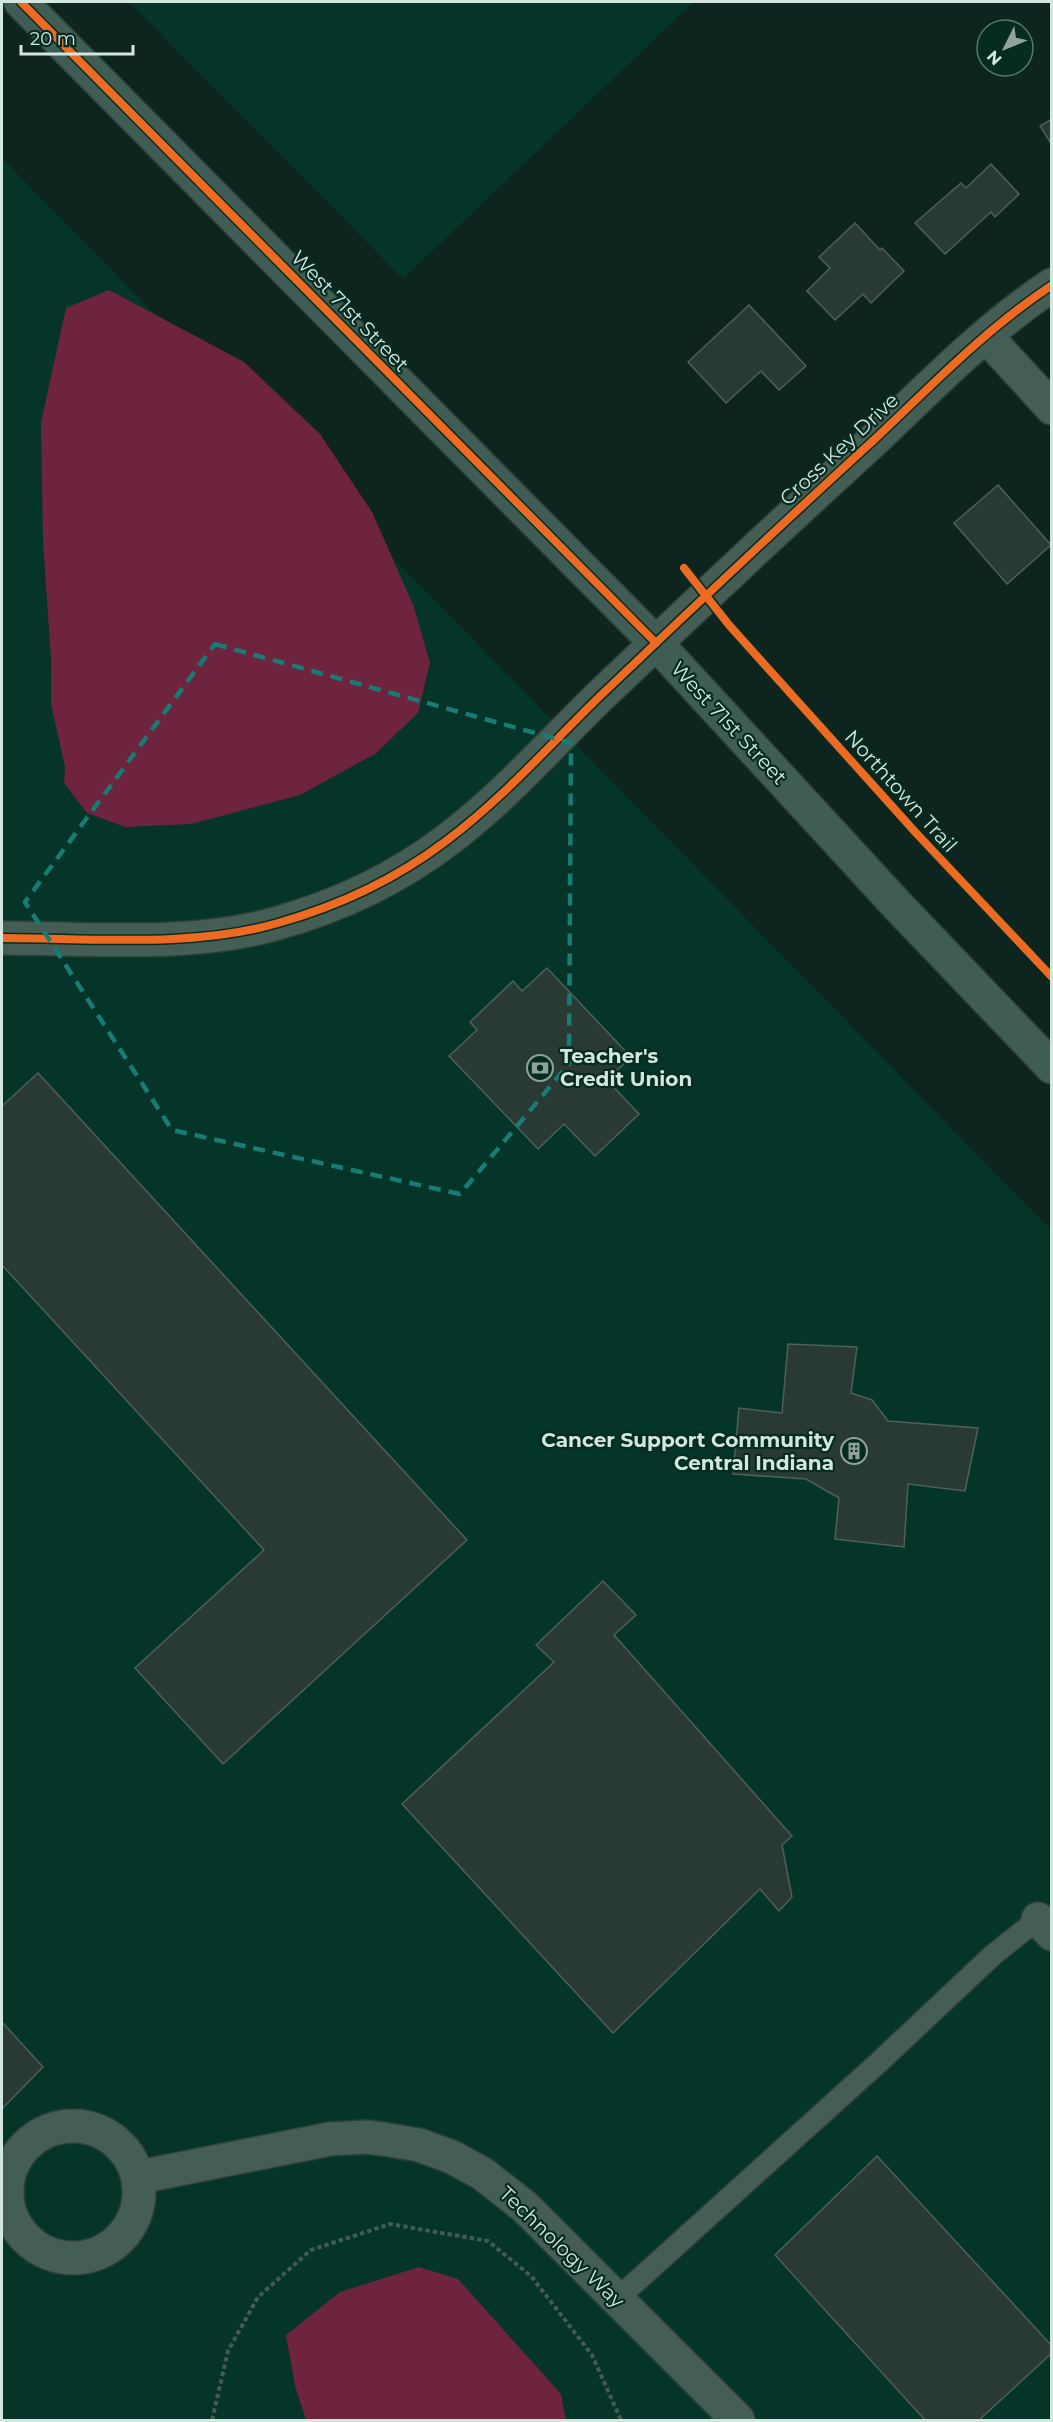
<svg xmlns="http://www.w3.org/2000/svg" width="1053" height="2422" font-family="Montserrat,sans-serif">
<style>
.built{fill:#053428}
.water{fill:#6e233f}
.building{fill:#293a35;stroke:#4f605a;stroke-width:1.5}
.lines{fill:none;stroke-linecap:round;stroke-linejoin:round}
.lane-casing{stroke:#2b3e38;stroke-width:24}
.street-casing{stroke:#2b3e38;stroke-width:36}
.secondary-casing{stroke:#2b3e38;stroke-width:36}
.path{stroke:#455a53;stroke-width:4;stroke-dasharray:4.5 3;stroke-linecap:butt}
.lane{stroke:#445d55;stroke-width:21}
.street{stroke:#445d55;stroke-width:33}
.secondary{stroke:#3f5d54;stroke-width:33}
.cycleway-casing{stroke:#062c21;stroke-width:11}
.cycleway{stroke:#ed6a23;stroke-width:8}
.marked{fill:none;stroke:#197c74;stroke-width:4.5;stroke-dasharray:12 8;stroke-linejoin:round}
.labels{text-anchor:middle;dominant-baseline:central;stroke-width:4.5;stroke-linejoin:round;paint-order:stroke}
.street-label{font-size:20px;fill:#d4e7df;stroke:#062c21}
.poi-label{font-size:20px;font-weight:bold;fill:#d4e7df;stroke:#062c21;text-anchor:start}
</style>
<rect width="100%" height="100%" fill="#0e241e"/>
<g class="built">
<polygon points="129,2 694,2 403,279"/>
<polygon points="2,158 1051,1230 1051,2420 2,2420"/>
</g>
<g class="water">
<polygon points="109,290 244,362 320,434 372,512 414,607 430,663 418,713 375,754 300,795 191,824 125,827 87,813 64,783 65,767 51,704 51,659 43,543 41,422 66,308"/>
<polygon points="419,2267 458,2279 561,2394 566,2420 306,2420 295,2386 286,2335 340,2292"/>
</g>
<g class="building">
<polygon points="1052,119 1052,145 1040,126"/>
<polygon points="991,164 1019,194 995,217 991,212 945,254 915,223 961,183 966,188"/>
<polygon points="855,223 880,250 882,248 904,271 871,303 863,294 835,320 807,291 830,268 819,257"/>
<polygon points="749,305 806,366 779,390 761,371 726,403 688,362"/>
<polygon points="998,485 1051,545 1007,584 954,523"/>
<polygon points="547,968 631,1057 607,1080 639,1114 595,1156 564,1124 538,1149 449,1056 477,1030 470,1022 513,981 522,991"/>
<polygon points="38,1073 467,1540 223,1764 135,1668 264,1550 2,1265 2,1106"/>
<polygon points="788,1344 857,1347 851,1393 872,1400 888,1421 978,1428 965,1491 908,1484 904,1547 835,1539 839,1498 806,1479 733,1474 739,1408 782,1413"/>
<polygon points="603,1581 636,1615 614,1635 792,1836 782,1845 792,1897 779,1911 760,1889 613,2033 402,1804 554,1662 536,1645"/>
<polygon points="2,2022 43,2067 2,2109"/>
<polygon points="877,2156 1052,2346 1052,2353 979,2420 925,2420 775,2255"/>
</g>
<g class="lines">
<defs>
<polyline id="lane" points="617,2299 877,2064 993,1955 1038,1919"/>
<g id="street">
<polyline points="986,336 1052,408"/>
<path d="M2 938C90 938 193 948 278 923 338 906 396 879 446 841 501 800 548 747 597 699 689 611 782 524 876 438 932 385 987 328 1052 285"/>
<polyline points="1038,1919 1052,1934"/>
<circle cx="73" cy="2192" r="66"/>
<polyline points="139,2177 330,2139 366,2137 383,2139 419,2145 452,2157 483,2174 525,2207 738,2420"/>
</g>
<polyline id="secondary" points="21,2 656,643 897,905 1052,1067"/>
</defs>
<use href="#lane" class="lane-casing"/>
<use href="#street" class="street-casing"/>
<use href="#secondary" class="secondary-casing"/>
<polyline class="path" points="212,2420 228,2351 258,2297 311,2250 390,2224 488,2241 531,2276 592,2355 621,2420"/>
<use href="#lane" class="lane"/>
<use href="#street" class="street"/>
<use href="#secondary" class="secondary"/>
<defs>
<g id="cycleway">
<polyline points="21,2 656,643"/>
<polyline points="684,568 729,625 917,834 1052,977"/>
<path d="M2 938C90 938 193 948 278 923 338 906 396 879 446 841 501 800 548 747 597 699 689 611 782 524 876 438 932 385 987 328 1052 285"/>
</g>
</defs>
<use href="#cycleway" class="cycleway-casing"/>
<use href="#cycleway" class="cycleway"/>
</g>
<path class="marked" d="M215 644 571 743 569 1064 460 1194 172 1130 25 902Z"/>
<defs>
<symbol id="bank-ring" viewBox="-11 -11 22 22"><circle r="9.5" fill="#062c21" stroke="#8fa39b" stroke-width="1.5"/><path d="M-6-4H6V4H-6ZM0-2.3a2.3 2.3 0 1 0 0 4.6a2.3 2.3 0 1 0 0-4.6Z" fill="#8fa39b"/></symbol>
<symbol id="building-ring" viewBox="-11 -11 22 22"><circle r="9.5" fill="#062c21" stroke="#8fa39b" stroke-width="1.5"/><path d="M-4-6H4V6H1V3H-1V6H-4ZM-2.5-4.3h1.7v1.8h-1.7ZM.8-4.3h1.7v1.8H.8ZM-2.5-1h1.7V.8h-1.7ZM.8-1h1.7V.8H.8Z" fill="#8fa39b"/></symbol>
</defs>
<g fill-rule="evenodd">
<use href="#bank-ring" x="525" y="1053" width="30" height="30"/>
<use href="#building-ring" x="839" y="1436" width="30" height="30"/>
</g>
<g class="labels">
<g class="street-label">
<text transform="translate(350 311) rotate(46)">West 71st Street</text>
<text transform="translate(839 449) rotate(-43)">Cross Key Drive</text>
<text transform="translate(729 723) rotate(47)">West 71st Street</text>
<text transform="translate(901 791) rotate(48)">Northtown Trail</text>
<text transform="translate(562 2247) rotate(44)">Technology Way</text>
</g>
<g class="poi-label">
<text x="560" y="1056">Teacher's<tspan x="560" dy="23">Credit Union</tspan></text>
<text x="834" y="1440" text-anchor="end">Cancer Support Community<tspan x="834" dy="23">Central Indiana</tspan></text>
</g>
</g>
<rect width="1053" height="2422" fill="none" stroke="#d4e7df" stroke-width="6"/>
<g transform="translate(1005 48) rotate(227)"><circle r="28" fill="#062c21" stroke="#58776d" stroke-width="1.5"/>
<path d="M0-4.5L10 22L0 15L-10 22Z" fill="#8fa39b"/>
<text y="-9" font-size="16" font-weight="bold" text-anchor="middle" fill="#d4e7df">N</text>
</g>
<path d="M21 45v9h112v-9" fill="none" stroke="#d4e7df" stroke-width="3"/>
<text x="30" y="45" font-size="18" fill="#d4e7df" stroke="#062c21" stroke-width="4.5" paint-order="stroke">20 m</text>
</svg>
